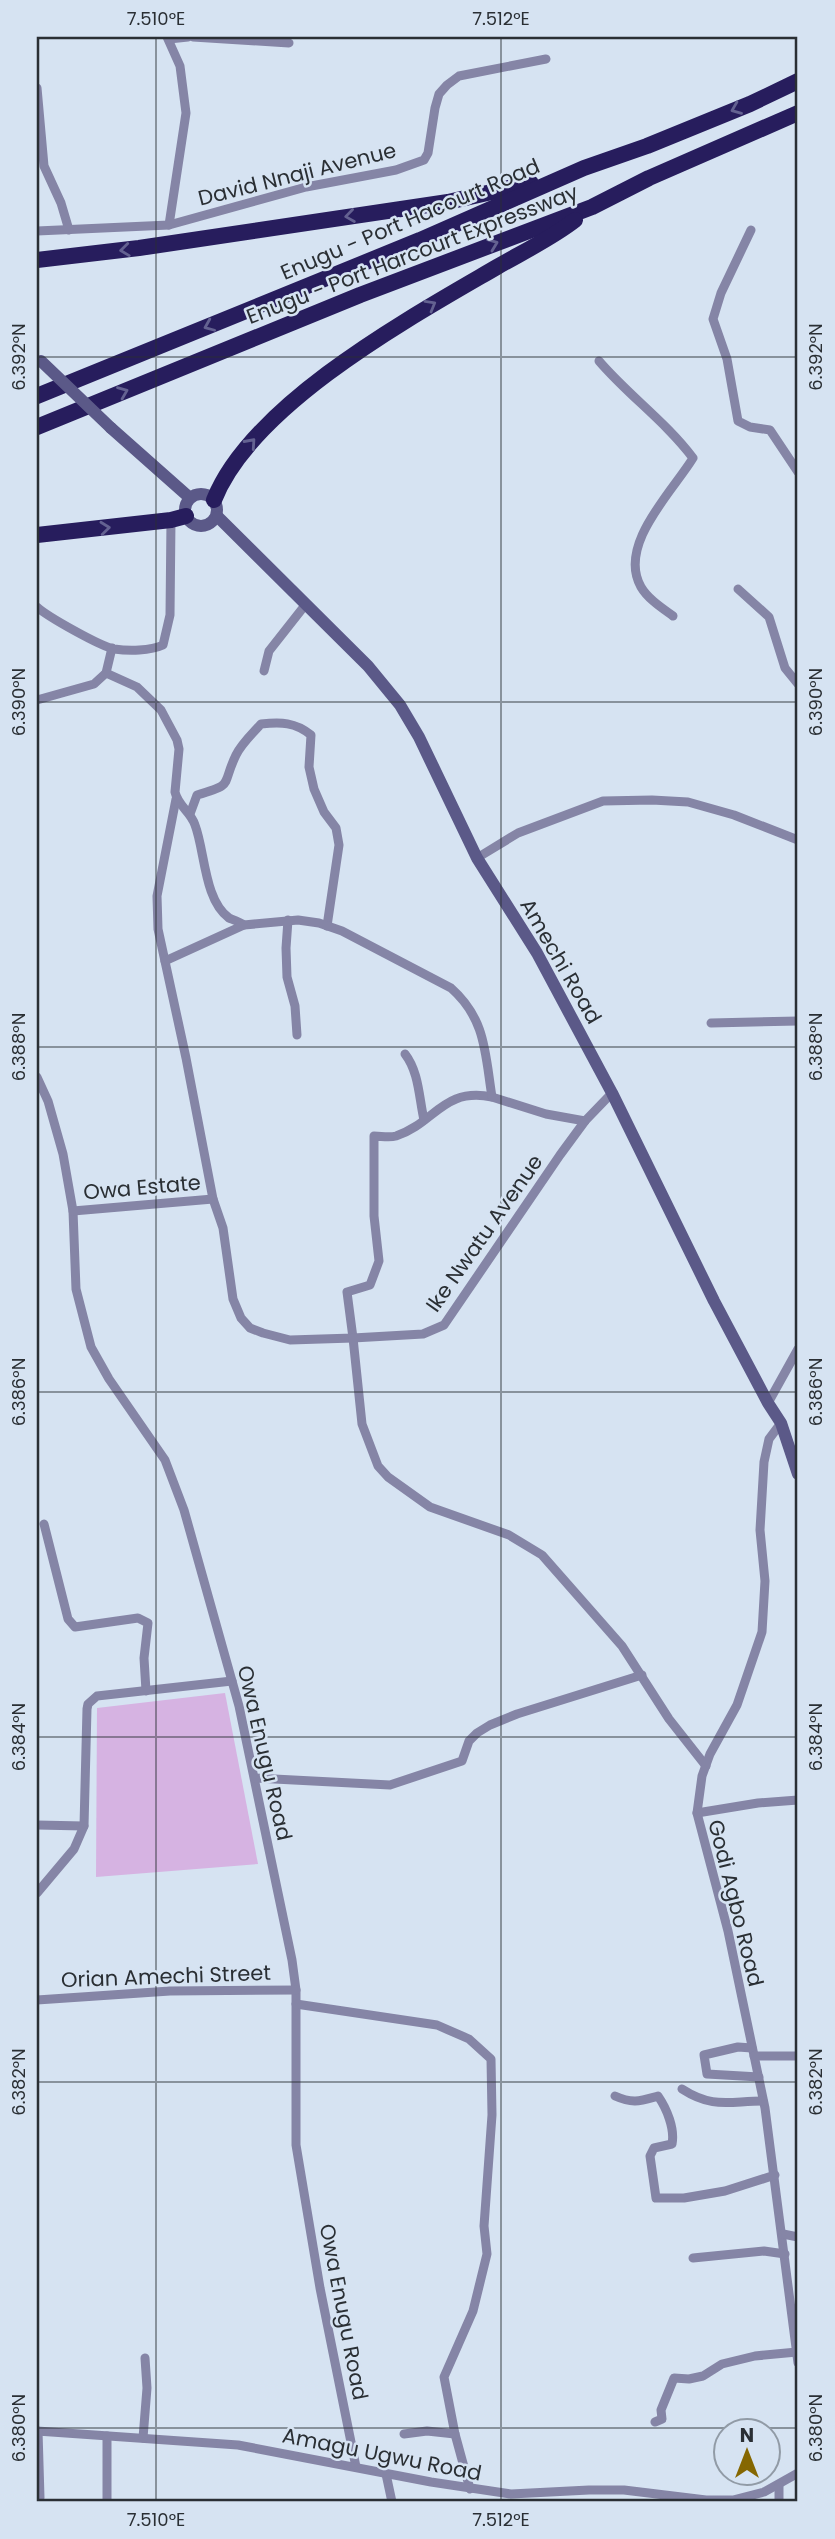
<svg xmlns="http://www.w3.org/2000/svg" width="835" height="2539" font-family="Poppins,sans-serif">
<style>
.green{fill:#d6b3e2}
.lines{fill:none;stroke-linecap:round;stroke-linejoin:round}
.street{stroke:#8585a6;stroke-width:9}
.secondary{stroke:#5b5988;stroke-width:12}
.highway{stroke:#271d5d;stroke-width:16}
.secondary-bridge{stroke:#5b5988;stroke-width:12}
.oneway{stroke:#646291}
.ticks{fill:none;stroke:#2a2f34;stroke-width:2;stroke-opacity:0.45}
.labels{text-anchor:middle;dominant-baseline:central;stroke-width:5;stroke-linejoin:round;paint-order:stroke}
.street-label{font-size:21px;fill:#2a2f34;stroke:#d6e3f2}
.neatline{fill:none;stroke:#2a2f34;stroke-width:2.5}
.ticks-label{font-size:18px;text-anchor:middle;fill:#2a2f34}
</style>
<rect width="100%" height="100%" fill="#d6e3f2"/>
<polygon class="green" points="225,1693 258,1864 96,1877 97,1708"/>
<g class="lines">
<g class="street">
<polyline points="167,37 180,66 186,113 169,225"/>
<polyline points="193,37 289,43"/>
<polyline points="169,39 188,37"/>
<polyline points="37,88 44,166 61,203 69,230"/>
<polyline points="751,230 721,293 713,319 727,359 738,421 750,427 770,430 798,472"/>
<polyline points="37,231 169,225 306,187 396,170 424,160 428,153 435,108 439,94 447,85 459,76 546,59"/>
<path d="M599 361C628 395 666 422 693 458 673 491 617 545 641 587 648 599 662 608 673 616"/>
<polyline points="738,589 769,617 785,668 798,684"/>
<path d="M37 607C48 617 100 646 114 649 129 651 150 651 163 645L170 615 171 520"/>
<polyline points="264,671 269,651 306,604"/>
<path d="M106 673 137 687 161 710 177 740 179 749 175 792C178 806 191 812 195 825 205 851 204 900 229 918 234 920 240 922 244 925"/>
<polyline points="37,700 94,684 106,673 112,648"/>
<path d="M176 799 157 896 158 929 186 1058 213 1199 223 1228 233 1299 241 1318 250 1328 263 1333 290 1340 353 1338 347 1292 370 1285 379 1261 374 1216V1136C381 1136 389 1138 396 1136 435 1123 443 1087 492 1097"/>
<path d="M190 814 197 795C235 784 221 786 236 755 242 743 253 733 261 724 281 722 295 722 311 735L309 767 314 789 324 812 336 828 339 845 327 926"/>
<polyline points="477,858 518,833 603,801 652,800 688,802 734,815 798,840"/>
<polyline points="288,920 286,948 287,977 295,1006 297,1035"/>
<path d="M165 961 244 925 298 920 319 923 342 931 451 988C486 1019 485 1053 492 1097L546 1114 585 1121"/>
<polyline points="711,1023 798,1021"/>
<path d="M405 1054C419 1072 419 1098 424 1120"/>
<polyline points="37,1077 48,1101 63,1154 73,1211 76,1289 91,1347 109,1379 165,1460 184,1510 239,1706 292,1960 296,1990 296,2145 320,2288 356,2467"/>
<polyline points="612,1093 585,1121 560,1155 444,1325 423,1334 353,1338 362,1424 378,1466 388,1477 430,1507 509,1535 542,1555 622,1646 669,1719 706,1766"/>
<polyline points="73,1211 213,1199"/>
<polyline points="768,1403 798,1349"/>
<polyline points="781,1423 769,1439 764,1462 760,1530 765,1581 762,1632 737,1705 710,1754 702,1776 697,1813 728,1931 765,2108 798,2363"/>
<polyline points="44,1524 68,1619 75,1627 138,1618 148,1623 144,1658 146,1691"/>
<polyline points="255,1778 390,1785 462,1761 469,1741 477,1733 490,1725 517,1714 642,1675"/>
<polyline points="697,1813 758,1803 798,1800"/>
<polyline points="37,1825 84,1826"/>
<polyline points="37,1893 74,1849 84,1826 87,1709 88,1704 97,1696 232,1681"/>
<polyline points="37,2000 170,1991 296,1990"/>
<polyline points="296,2004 437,2025 469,2039 491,2059 492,2115 484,2226 487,2254 473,2311 444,2377 455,2434 470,2489"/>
<polyline points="752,2048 738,2047 704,2055 707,2074 759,2077"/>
<polyline points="754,2056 798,2056"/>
<path d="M682 2089C713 2109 729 2101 763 2101"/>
<path d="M615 2096C633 2104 640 2101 658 2096 667 2109 675 2129 672 2144L654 2148 650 2156 656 2198H684L725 2191 775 2175"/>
<polyline points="783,2234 798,2237"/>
<polyline points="693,2258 764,2251 785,2254"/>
<polyline points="655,2422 662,2419 661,2410 674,2378 689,2379 703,2376 722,2364 755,2356 797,2352"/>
<polyline points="37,2431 238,2445 431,2482 511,2494 589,2490 624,2490 706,2500 733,2500 764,2492 798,2473"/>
<polyline points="404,2434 427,2431 455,2434"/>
<polyline points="143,2438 147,2388 145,2358"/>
<polyline points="386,2474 392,2502"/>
<polyline points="779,2485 779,2502"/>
<polyline points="37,2501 40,2498 38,2431"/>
<polyline points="107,2502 107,2436"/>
</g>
<g class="secondary">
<polyline points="111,428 190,498"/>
<circle cx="201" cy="510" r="16"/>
<polyline points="218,517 368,666 400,705 419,737 477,858 537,953 612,1093 714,1301 768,1403 781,1423 798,1474"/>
</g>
<g class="highway">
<polyline points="37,260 139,248 448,202 531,183"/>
<polyline points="37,396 420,240 584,168 647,146 750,104 798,81"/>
<polyline points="37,427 360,295 592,207 649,178 798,113"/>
<path d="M214 500C252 404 411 317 497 267 523 252 552 238 575 220"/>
<polyline points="37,535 171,520 186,516"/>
</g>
<polyline class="secondary-bridge" points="41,361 111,428"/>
</g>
<defs><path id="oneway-chevron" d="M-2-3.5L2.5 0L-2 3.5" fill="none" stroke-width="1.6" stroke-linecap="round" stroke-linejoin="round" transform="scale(1.75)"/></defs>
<g class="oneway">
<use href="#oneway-chevron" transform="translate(736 109) rotate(158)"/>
<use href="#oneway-chevron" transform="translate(350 216) rotate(172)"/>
<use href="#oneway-chevron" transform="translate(493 244) rotate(-21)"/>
<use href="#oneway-chevron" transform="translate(125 250) rotate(173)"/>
<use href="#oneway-chevron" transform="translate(431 305) rotate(-30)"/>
<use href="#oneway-chevron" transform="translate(209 326) rotate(157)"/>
<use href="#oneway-chevron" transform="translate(123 392) rotate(-22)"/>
<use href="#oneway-chevron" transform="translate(251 443) rotate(-48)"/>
<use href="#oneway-chevron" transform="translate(105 528) rotate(-6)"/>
</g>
<path class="ticks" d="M156 37V2502M501 37V2502M37 357H798M37 702H798M37 1047H798M37 1392H798M37 1737H798M37 2082H798M37 2428H798"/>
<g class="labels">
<g class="street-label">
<text transform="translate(297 174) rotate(-14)">David Nnaji Avenue</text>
<text transform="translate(410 219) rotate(-23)">Enugu - Port Hacourt Road</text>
<text transform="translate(412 254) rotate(-21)">Enugu - Port Harcourt Expressway</text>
<text transform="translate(561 961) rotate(60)">Amechi Road</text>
<text transform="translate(142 1187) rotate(-5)">Owa Estate</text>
<text transform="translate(484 1233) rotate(-55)">Ike Nwatu Avenue</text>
<text transform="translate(265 1753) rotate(77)">Owa Enugu Road</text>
<text transform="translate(736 1903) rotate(76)">Godi Agbo Road</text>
<text transform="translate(166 1976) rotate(-2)">Orian Amechi Street</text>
<text transform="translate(344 2312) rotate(79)">Owa Enugu Road</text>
<text transform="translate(382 2454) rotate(11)">Amagu Ugwu Road</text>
</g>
</g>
<rect width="835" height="2539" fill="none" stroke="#d6e3f2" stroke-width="77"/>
<g transform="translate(747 2452)"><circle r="33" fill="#d6e3f2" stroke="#919ba6" stroke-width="2"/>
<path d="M0-5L12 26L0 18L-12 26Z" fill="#856701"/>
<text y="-10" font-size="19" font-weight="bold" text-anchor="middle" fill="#2a2f34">N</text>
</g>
<rect x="38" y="38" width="758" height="2462" class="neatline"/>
<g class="ticks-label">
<text x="156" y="25">7.510°E</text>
<text x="501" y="25">7.512°E</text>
<text transform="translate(19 357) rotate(-90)" y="6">6.392°N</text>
<text transform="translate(816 357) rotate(-90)" y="6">6.392°N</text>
<text transform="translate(19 702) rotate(-90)" y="6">6.390°N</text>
<text transform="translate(816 702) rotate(-90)" y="6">6.390°N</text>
<text transform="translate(19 1047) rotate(-90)" y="6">6.388°N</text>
<text transform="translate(816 1047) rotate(-90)" y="6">6.388°N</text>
<text transform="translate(19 1392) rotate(-90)" y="6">6.386°N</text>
<text transform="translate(816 1392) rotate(-90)" y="6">6.386°N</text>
<text transform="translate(19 1737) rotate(-90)" y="6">6.384°N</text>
<text transform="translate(816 1737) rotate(-90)" y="6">6.384°N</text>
<text transform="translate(19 2082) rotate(-90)" y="6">6.382°N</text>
<text transform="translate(816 2082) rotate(-90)" y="6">6.382°N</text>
<text transform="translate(19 2428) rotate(-90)" y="6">6.380°N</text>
<text transform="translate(816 2428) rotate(-90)" y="6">6.380°N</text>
<text x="156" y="2526">7.510°E</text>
<text x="501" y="2526">7.512°E</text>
</g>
</svg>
